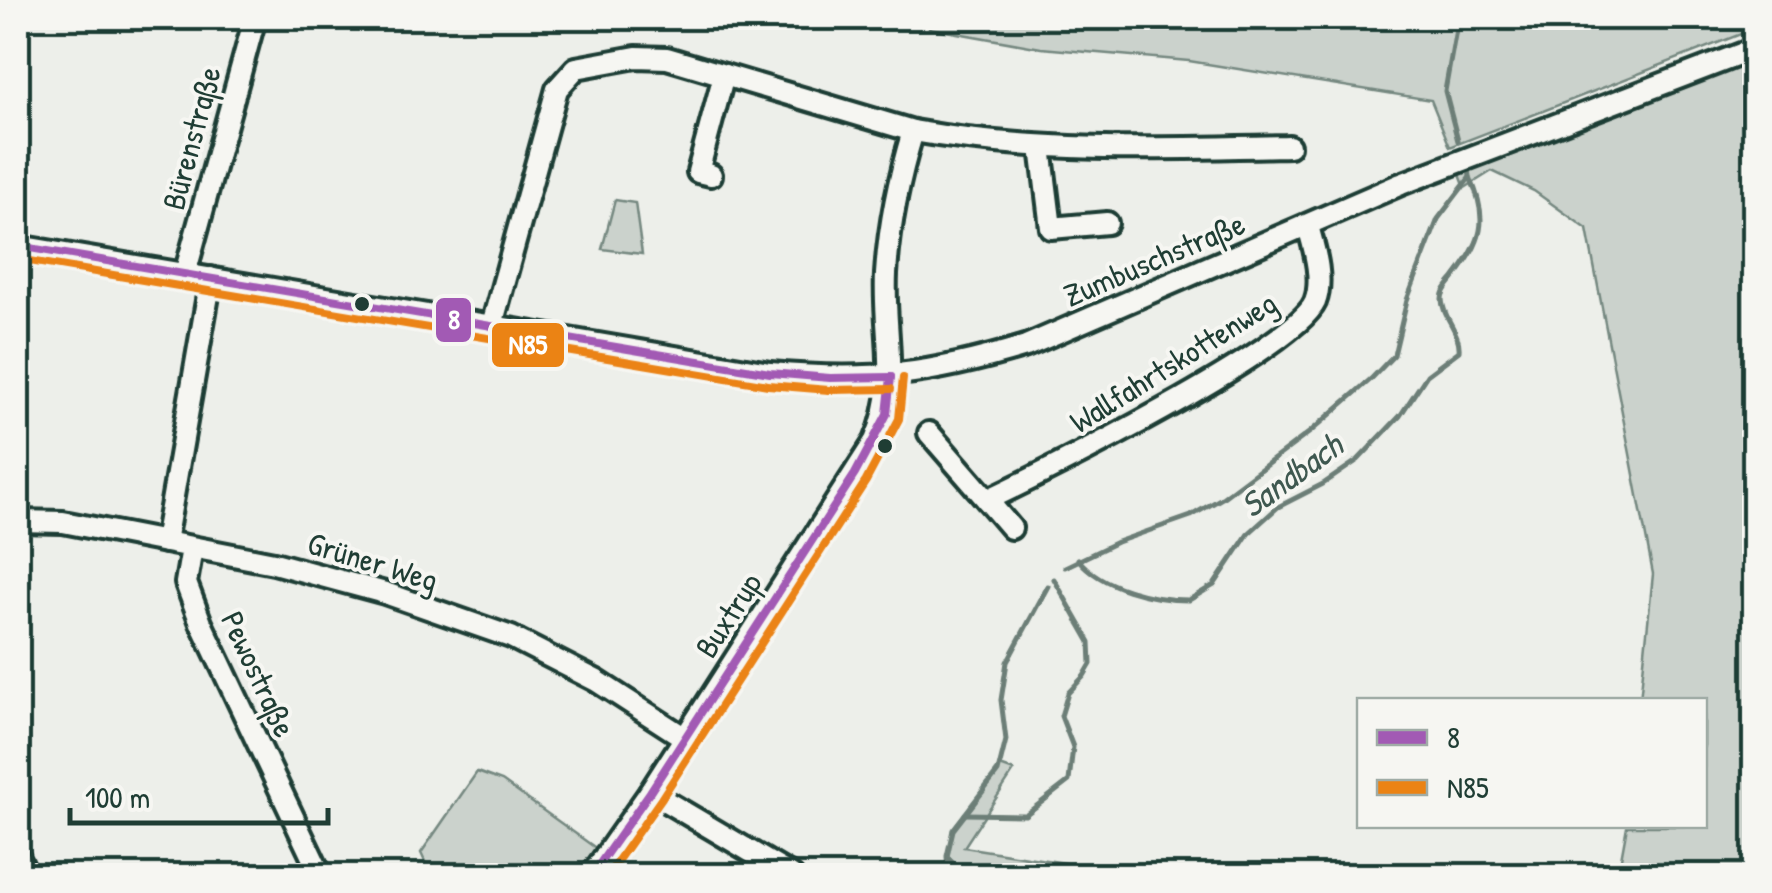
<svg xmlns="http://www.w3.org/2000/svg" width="1772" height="893" font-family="'Patrick Hand',sans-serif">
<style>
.green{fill:#cbd2cc;stroke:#758880;stroke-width:2.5}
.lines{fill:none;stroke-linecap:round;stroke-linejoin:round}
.stream{stroke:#6c7e77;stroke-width:5}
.minor-casing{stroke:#1f3d34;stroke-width:28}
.minor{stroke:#f6f6f2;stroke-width:20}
.bus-1-casing{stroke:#f6f6f2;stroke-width:15}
.bus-2-casing{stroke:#f6f6f2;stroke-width:15}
.bus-1{stroke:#a25ab4;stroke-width:8}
.bus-2{stroke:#eb8314;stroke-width:8}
.bus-dot{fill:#1f3d34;stroke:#f6f6f2;stroke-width:4}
.labels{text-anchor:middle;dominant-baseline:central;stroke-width:8;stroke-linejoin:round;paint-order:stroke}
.street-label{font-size:32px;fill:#1f3d34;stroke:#f6f6f2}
.water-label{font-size:35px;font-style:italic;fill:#3f5850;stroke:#f6f6f2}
.line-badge{stroke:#f6f6f2;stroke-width:4}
.badge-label{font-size:28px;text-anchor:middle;font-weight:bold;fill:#fff}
</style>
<rect width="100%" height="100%" fill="#edefea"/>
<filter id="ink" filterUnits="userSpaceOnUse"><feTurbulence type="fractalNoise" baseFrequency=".01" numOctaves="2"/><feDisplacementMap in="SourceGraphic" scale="20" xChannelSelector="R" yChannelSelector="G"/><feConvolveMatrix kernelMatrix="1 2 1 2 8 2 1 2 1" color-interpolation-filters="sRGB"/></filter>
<g filter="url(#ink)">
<g class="green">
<polygon points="932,18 1754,18 1754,29 1450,147 1431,100 1189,61 1041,48 929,28"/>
<polygon points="1754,55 1754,875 1618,875 1627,826 1704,826 1704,700 1640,700 1653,574 1587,229 1534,191 1492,171 1465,188 1459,172"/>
<polygon points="615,200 635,203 642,254 602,249"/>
<polygon points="1000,766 1014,771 964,847 1141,875 946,875 952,829"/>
<polygon points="477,772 502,781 597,849 577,875 431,875 421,853"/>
</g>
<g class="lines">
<g class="stream">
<polyline points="1458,18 1445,91 1458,141"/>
<path d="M1078 559C1101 588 1153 600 1189 600L1214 585 1248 534 1278 507 1323 484 1358 460 1400 416 1427 375 1459 351C1461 332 1442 317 1442 299 1442 291 1449 284 1454 278 1482 242 1490 221 1470 177"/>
<polyline points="1065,567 1117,542 1191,516 1222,498 1310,432 1371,379 1394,355 1407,300 1438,219 1470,177 1469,168"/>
<polyline points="965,814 1025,815 1069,781 1073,747 1061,716 1068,693 1084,676 1091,664 1090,642 1054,579"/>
<polyline points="949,859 965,876"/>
<polyline points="948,876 947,856 953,830 998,772 1006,740 1001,700 1007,662 1048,586"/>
</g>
<defs>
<g id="minor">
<polyline points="1041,147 1051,228 1107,223"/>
<polyline points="711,175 698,172 724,75"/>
<path d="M18 246 770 373C871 382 930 375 1026 346L1401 184 1754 49"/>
<polyline points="185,274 255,18"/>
<path d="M492 325 557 89 576 68 636 57 667 58 913 131C1037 153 1164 149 1289 146"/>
<path d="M929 433 987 500C1043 474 1295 348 1315 302 1324 279 1314 248 1308 226"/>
<polyline points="987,500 1011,528"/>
<polyline points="18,521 63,522 274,563 385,593 511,637 597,681 685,738"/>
<polyline points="165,542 211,278"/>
<polyline points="192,548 186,583 201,623 321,876"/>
<polyline points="650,792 792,876"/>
<polyline points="18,856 27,876"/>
<path d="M591 876 650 792 875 441C901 381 883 335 886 274 889 225 899 178 913 131"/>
</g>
</defs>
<use href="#minor" class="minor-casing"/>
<use href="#minor" class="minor"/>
<defs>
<g id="bus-1">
<polyline points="18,246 770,373 830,378 891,377"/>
<polyline points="591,876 650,792 855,474 887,414 891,377"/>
</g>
<g id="bus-2">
<polyline points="18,259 768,385 829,390 891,389"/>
<polyline points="607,876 661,799 866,481 899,419 903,378"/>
</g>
</defs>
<use href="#bus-1" class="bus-1-casing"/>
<use href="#bus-2" class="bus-2-casing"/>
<use href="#bus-1" class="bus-1"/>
<use href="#bus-2" class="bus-2"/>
</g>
</g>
<g class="bus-dot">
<circle cx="362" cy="304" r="9"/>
<circle cx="885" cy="446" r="9"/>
</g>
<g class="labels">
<g class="street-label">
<text transform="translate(191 138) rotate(-75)">Bürenstraße</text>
<text transform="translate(1154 259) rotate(-23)">Zumbuschstraße</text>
<text transform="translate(1173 362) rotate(-32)">Wallfahrtskottenweg</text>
<text transform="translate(373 561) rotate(17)">Grüner Weg</text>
<text transform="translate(728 615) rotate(-57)">Buxtrup</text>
<text transform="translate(259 674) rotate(65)">Pewostraße</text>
</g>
<g class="water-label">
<text transform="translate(1291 475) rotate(-36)">Sandbach</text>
</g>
</g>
<g class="line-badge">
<rect x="434" y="296" width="39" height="48" rx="10" fill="#a25ab4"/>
<rect x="490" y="321" width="76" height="48" rx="10" fill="#eb8314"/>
</g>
<g class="badge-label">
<text x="454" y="329">8</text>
<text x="528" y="354">N85</text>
</g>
<rect width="1772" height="893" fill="none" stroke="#f6f6f2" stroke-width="60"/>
<rect x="30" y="30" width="1712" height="833" fill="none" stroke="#1f3d34" stroke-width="4" filter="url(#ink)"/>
<rect x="1357" y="698" width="350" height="130" fill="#f6f6f2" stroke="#a0aca6" stroke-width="2.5"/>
<rect x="1377" y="730" width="50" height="15" fill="#a25ab4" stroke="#a0aca6" stroke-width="2.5"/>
<text x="1447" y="748" font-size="30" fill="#1f3d34">8</text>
<rect x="1377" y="780" width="50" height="15" fill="#eb8314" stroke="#a0aca6" stroke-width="2.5"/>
<text x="1447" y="798" font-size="30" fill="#1f3d34">N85</text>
<path d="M70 808v15h258v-15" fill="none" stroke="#1f3d34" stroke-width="5"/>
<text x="85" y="808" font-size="30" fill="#1f3d34" stroke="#f6f6f2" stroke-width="8" paint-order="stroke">100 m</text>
</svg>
